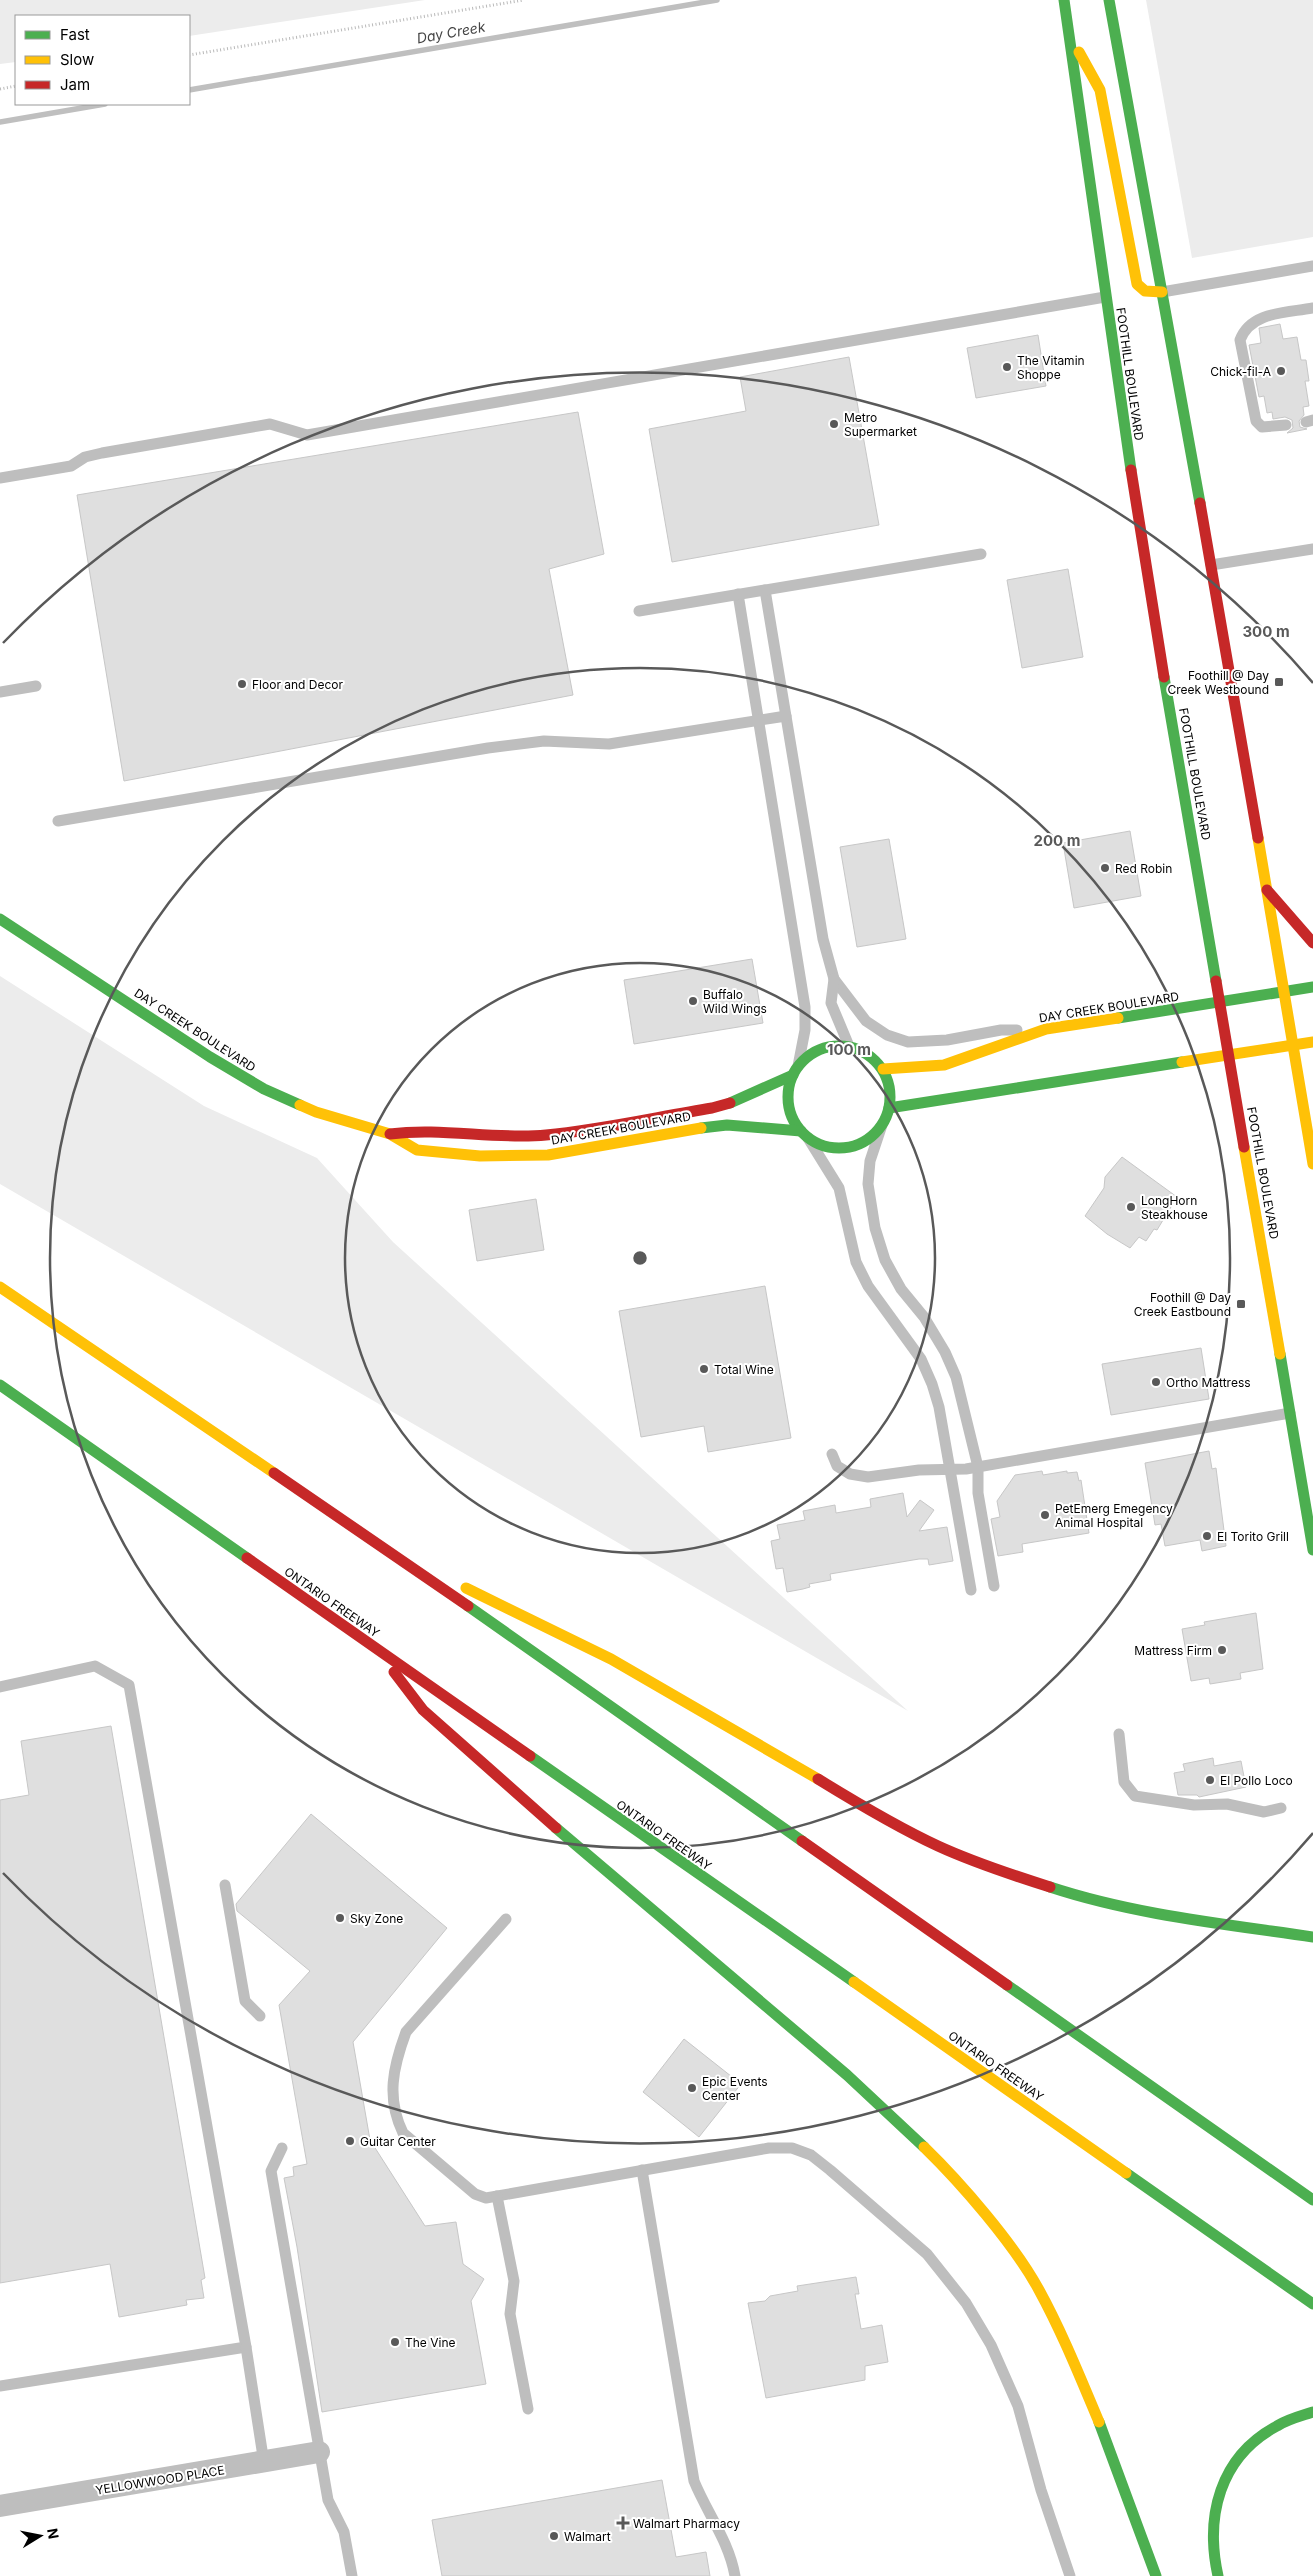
<svg xmlns="http://www.w3.org/2000/svg" width="1313" height="2576" font-family="Inter,sans-serif">
<style>
.green{fill:#ececec}
.lines{fill:none;stroke-linecap:round;stroke-linejoin:round}
.stream{stroke:#bfbfbf;stroke-width:5.5}
.building{fill:#dfdfdf;stroke:#c7c7c7}
.path{stroke:#b9b9b9;stroke-width:3;stroke-dasharray:1 2.5;stroke-linecap:butt}
.lane{stroke:#bebebe;stroke-width:11}
.street{stroke:#bebebe;stroke-width:22}
.fast{stroke:#4caf50;stroke-width:11}
.slow{stroke:#ffc107;stroke-width:11}
.jam{stroke:#c62828;stroke-width:11}
.ring{fill:none;stroke:#595959;stroke-width:2.5}
.poi-dot{fill:#595959;stroke:#fff;stroke-width:2}
.labels{text-anchor:middle;dominant-baseline:central;stroke-width:4;stroke-linejoin:round;paint-order:stroke}
.poi-label{font-size:12px;fill:#000;stroke:#fff;text-anchor:start}
.street-label{font-size:12px;fill:#000;stroke:#fff}
.water-label{font-size:14px;font-style:italic;fill:#444;stroke:#fff}
.centre{fill:#595959;stroke:#fff;stroke-width:2.5}
.ring-label{font-size:15px;text-anchor:middle;font-weight:bold;fill:#595959;stroke:#fff;stroke-width:4;stroke-linejoin:round;paint-order:stroke}
</style>
<rect width="100%" height="100%" fill="#fff"/>
<g class="green">
<polygon points="0,0 425,0 189,36 189,16 16,16 16,62 0,64"/>
<polygon points="1146,0 1313,0 1313,237 1192,258"/>
<polygon points="0,976 204,1106 317,1158 393,1242 908,1711 0,1184"/>
</g>
<g class="lines">
<g class="stream">
<polyline points="189,90 717,0"/>
<polyline points="0,122 105,104"/>
</g>
</g>
<g class="building">
<polygon points="1280,324 1283,339 1297,337 1301,360 1306,360 1309,381 1305,381 1309,406 1303,407 1304,415 1299,421 1300,427 1307,429 1287,433 1293,428 1292,420 1285,417 1273,419 1272,412 1267,413 1264,396 1259,397 1249,345 1261,343 1259,328"/>
<polygon points="1038,335 1046,386 976,398 967,348"/>
<polygon points="849,357 879,525 672,562 649,429 746,411 740,377"/>
<polygon points="578,412 604,554 549,569 573,695 124,781 77,495"/>
<polygon points="1068,569 1083,657 1022,668 1007,580"/>
<polygon points="1130,831 1141,896 1074,908 1063,843"/>
<polygon points="889,839 906,939 857,947 840,847"/>
<polygon points="752,959 763,1023 634,1044 624,980"/>
<polygon points="1122,1157 1177,1197 1157,1230 1154,1229 1146,1241 1139,1237 1130,1248 1107,1234 1085,1216 1104,1188 1105,1177"/>
<polygon points="536,1199 544,1250 477,1261 469,1210"/>
<polygon points="765,1286 791,1438 708,1452 704,1426 641,1437 619,1311"/>
<polygon points="1201,1348 1209,1399 1111,1415 1102,1364"/>
<polygon points="1209,1451 1212,1469 1216,1468 1226,1546 1202,1551 1200,1540 1165,1546 1161,1524 1155,1525 1145,1463"/>
<polygon points="1042,1471 1043,1475 1067,1471 1067,1473 1077,1472 1079,1481 1081,1480 1089,1533 1022,1544 1023,1552 998,1556 991,1519 1000,1517 997,1501 1015,1475"/>
<polygon points="903,1493 907,1517 920,1500 934,1510 919,1531 947,1527 953,1561 929,1565 928,1559 919,1559 830,1574 831,1580 809,1584 810,1587 803,1589 787,1592 783,1568 776,1569 771,1541 780,1539 777,1525 805,1520 803,1511 835,1505 836,1513 871,1507 870,1499"/>
<polygon points="1256,1613 1263,1669 1240,1673 1241,1679 1210,1684 1209,1678 1191,1681 1182,1629 1205,1625 1204,1622"/>
<polygon points="111,1726 205,2278 201,2280 204,2298 186,2300 187,2305 119,2317 110,2264 0,2283 0,1800 29,1795 21,1741"/>
<polygon points="1213,1758 1214,1766 1241,1761 1246,1787 1199,1797 1197,1795 1178,1795 1174,1773 1185,1771 1183,1764"/>
<polygon points="311,1814 447,1928 353,2042 370,2140 425,2226 456,2222 463,2264 484,2279 471,2301 486,2384 322,2412 297,2247 284,2178 294,2176 293,2167 307,2164 279,2005 310,1971 237,1911 236,1904"/>
<polygon points="684,2039 741,2084 699,2137 643,2092"/>
<polygon points="856,2277 859,2294 855,2294 861,2329 882,2325 888,2362 865,2366 865,2380 766,2398 748,2303 765,2301 770,2296 798,2291 797,2286"/>
<polygon points="662,2480 676,2557 706,2552 710,2576 442,2576 432,2520"/>
</g>
<g class="lines">
<g class="path">
<polyline points="189,55 524,0"/>
<polyline points="0,89 16,86"/>
</g>
<g class="lane">
<polyline points="1162,292 1313,266"/>
<polyline points="1306,422 1313,420"/>
<path d="M1286 425 1262 427 1256 421 1240 340C1251 311 1287 313 1313 308"/>
<polyline points="0,478 71,466 85,457 102,453 270,424 307,435 1105,297"/>
<polyline points="1211,565 1313,549"/>
<polyline points="765,590 823,939 834,979 866,1021 887,1035 908,1042 947,1040 1001,1030 1017,1030"/>
<polyline points="738,594 805,1007 805,1030 798,1066"/>
<polyline points="639,611 981,554"/>
<polyline points="0,692 36,686"/>
<polyline points="58,821 488,748 544,741 609,744 786,716"/>
<polyline points="834,979 831,1003 849,1046"/>
<polyline points="882,1125 870,1161 868,1184 875,1228 885,1260 901,1289 924,1317 945,1352 956,1377 978,1467 978,1493 994,1586"/>
<polyline points="808,1138 839,1188 856,1262 868,1286 921,1359 932,1384 939,1407 971,1590"/>
<polyline points="832,1454 837,1466 850,1474 868,1477 919,1470 966,1469 1290,1413"/>
<polyline points="0,1687 95,1666 129,1685 246,2347 0,2386"/>
<polyline points="1119,1734 1124,1782 1135,1796 1194,1805 1227,1804 1264,1812 1281,1808"/>
<polyline points="225,1885 245,2001 260,2016"/>
<path d="M506 1919 406 2032C393 2067 386 2098 403 2133L475 2194 486 2198 769 2148H792L811 2155 830 2170 927 2254 966 2303 991 2345 1018 2406 1041 2490 1070 2576"/>
<polyline points="282,2148 271,2171 328,2500 344,2532 352,2576"/>
<path d="M642 2170 694 2481C707 2513 729 2541 735 2576"/>
<polyline points="497,2196 514,2281 510,2314 528,2409"/>
<polyline points="246,2347 264,2463"/>
</g>
<polyline class="street" points="0,2506 319,2452"/>
<g class="fast">
<polyline points="1064,0 1131,470"/>
<polyline points="1109,0 1200,503"/>
<polyline points="1164,677 1216,981"/>
<polyline points="0,919 210,1057 264,1089 300,1105"/>
<polyline points="1118,1018 1313,987"/>
<circle cx="839" cy="1097" r="51"/>
<polyline points="730,1103 793,1075"/>
<polyline points="889,1108 1182,1062"/>
<polyline points="701,1128 727,1125 801,1131"/>
<polyline points="1280,1354 1313,1550"/>
<polyline points="0,1385 247,1558"/>
<polyline points="468,1606 802,1841"/>
<polyline points="530,1756 854,1982"/>
<polyline points="556,1828 847,2075 924,2147"/>
<path d="M1050 1887C1135 1915 1225 1924 1313 1937"/>
<polyline points="1007,1985 1313,2200"/>
<polyline points="1126,2173 1313,2304"/>
<polyline points="1099,2422 1156,2576"/>
<path d="M1218 2576C1205 2517 1219 2457 1277 2426 1288 2419 1301 2416 1313 2412"/>
</g>
<g class="slow">
<polyline points="1079,52 1100,90 1137,284 1145,291 1162,292"/>
<polyline points="1258,838 1313,1164"/>
<polyline points="1182,1062 1313,1042"/>
<polyline points="883,1069 944,1065 1046,1029 1118,1018"/>
<polyline points="300,1105 316,1112 390,1134 417,1150 480,1156 548,1155 701,1128"/>
<polyline points="1244,1147 1280,1354"/>
<polyline points="0,1287 274,1473"/>
<polyline points="466,1588 611,1659 818,1779"/>
<polyline points="854,1982 1126,2173"/>
<path d="M924 2147C961 2183 1014 2244 1039 2290 1062 2332 1080 2377 1099 2422"/>
</g>
<g class="jam">
<polyline points="1131,470 1164,677"/>
<polyline points="1200,503 1258,838"/>
<polyline points="1267,890 1313,943"/>
<polyline points="1216,981 1244,1147"/>
<path d="M390 1134C442 1127 494 1140 546 1135 601 1130 657 1117 712 1108L730 1103"/>
<polyline points="274,1473 468,1606"/>
<polyline points="247,1558 530,1756"/>
<polyline points="394,1672 423,1710 556,1828"/>
<path d="M818 1779C857 1803 897 1827 938 1846 975 1863 1012 1875 1050 1887"/>
<polyline points="802,1841 1007,1985"/>
</g>
</g>
<g class="ring">
<circle cx="640" cy="1258" r="295"/>
<circle cx="640" cy="1258" r="590"/>
<path d="M1313 1833A885 885 0 0 1 3 1873M3 643A885 885 0 0 1 1313 683"/>
</g>
<g class="poi-dot">
<circle cx="1007" cy="367" r="5"/>
<circle cx="1281" cy="371" r="5"/>
<circle cx="834" cy="424" r="5"/>
<rect x="1274" y="677" width="10" height="10" rx="2.5"/>
<circle cx="242" cy="684" r="5"/>
<circle cx="1105" cy="868" r="5"/>
<circle cx="693" cy="1001" r="5"/>
<circle cx="1131" cy="1207" r="5"/>
<rect x="1236" y="1299" width="10" height="10" rx="2.5"/>
<circle cx="704" cy="1369" r="5"/>
<circle cx="1156" cy="1382" r="5"/>
<circle cx="1045" cy="1515" r="5"/>
<circle cx="1207" cy="1536" r="5"/>
<circle cx="1222" cy="1650" r="5"/>
<circle cx="1210" cy="1780" r="5"/>
<circle cx="340" cy="1918" r="5"/>
<circle cx="692" cy="2088" r="5"/>
<circle cx="350" cy="2141" r="5"/>
<circle cx="395" cy="2342" r="5"/>
<path d="M620.5 2515.5h5v5h5v5h-5v5h-5v-5h-5v-5h5z"/>
<circle cx="554" cy="2536" r="5"/>
</g>
<g class="labels">
<g class="poi-label">
<text x="1017" y="360">The Vitamin<tspan x="1017" dy="14">Shoppe</tspan></text>
<text x="1271" y="371" text-anchor="end">Chick-fil-A</text>
<text x="844" y="417">Metro<tspan x="844" dy="14">Supermarket</tspan></text>
<text x="1269" y="675" text-anchor="end">Foothill @ Day<tspan x="1269" dy="14">Creek Westbound</tspan></text>
<text x="252" y="684">Floor and Decor</text>
<text x="1115" y="868">Red Robin</text>
<text x="703" y="994">Buffalo<tspan x="703" dy="14">Wild Wings</tspan></text>
<text x="1141" y="1200">LongHorn<tspan x="1141" dy="14">Steakhouse</tspan></text>
<text x="1231" y="1297" text-anchor="end">Foothill @ Day<tspan x="1231" dy="14">Creek Eastbound</tspan></text>
<text x="714" y="1369">Total Wine</text>
<text x="1166" y="1382">Ortho Mattress</text>
<text x="1055" y="1508">PetEmerg Emegency<tspan x="1055" dy="14">Animal Hospital</tspan></text>
<text x="1217" y="1536">El Torito Grill</text>
<text x="1212" y="1650" text-anchor="end">Mattress Firm</text>
<text x="1220" y="1780">El Pollo Loco</text>
<text x="350" y="1918">Sky Zone</text>
<text x="702" y="2081">Epic Events<tspan x="702" dy="14">Center</tspan></text>
<text x="360" y="2141">Guitar Center</text>
<text x="405" y="2342">The Vine</text>
<text x="633" y="2523">Walmart Pharmacy</text>
<text x="564" y="2536">Walmart</text>
</g>
<g class="street-label">
<text transform="translate(1130 374) rotate(82)">FOOTHILL BOULEVARD</text>
<text transform="translate(1195 774) rotate(80)">FOOTHILL BOULEVARD</text>
<text transform="translate(1109 1007) rotate(-9)">DAY CREEK BOULEVARD</text>
<text transform="translate(195 1030) rotate(33)">DAY CREEK BOULEVARD</text>
<text transform="translate(621 1128) rotate(-10)">DAY CREEK BOULEVARD</text>
<text transform="translate(1263 1173) rotate(80)">FOOTHILL BOULEVARD</text>
<text transform="translate(332 1602) rotate(35)">ONTARIO FREEWAY</text>
<text transform="translate(664 1835) rotate(35)">ONTARIO FREEWAY</text>
<text transform="translate(996 2066) rotate(35)">ONTARIO FREEWAY</text>
<text transform="translate(160 2480) rotate(-9)">YELLOWWOOD PLACE</text>
</g>
<g class="water-label">
<text transform="translate(451 32) rotate(-10)">Day Creek</text>
</g>
</g>
<circle cx="640" cy="1258" r="8" class="centre"/>
<g class="ring-label">
<text x="1266" y="637">300 m</text>
<text x="1057" y="846">200 m</text>
<text x="849" y="1055">100 m</text>
</g>
<rect x="15" y="15" width="175" height="90" fill="#ffffff" stroke="#999999"/>
<rect x="25" y="31" width="25" height="8" fill="#4caf50" stroke="#999999"/>
<text x="60" y="40" font-size="15" fill="#000000">Fast</text>
<rect x="25" y="56" width="25" height="8" fill="#ffc107" stroke="#999999"/>
<text x="60" y="65" font-size="15" fill="#000000">Slow</text>
<rect x="25" y="81" width="25" height="8" fill="#c62828" stroke="#999999"/>
<text x="60" y="90" font-size="15" fill="#000000">Jam</text>
<g transform="translate(40 2536) rotate(80)" stroke="#ffffff" stroke-width="4" paint-order="stroke">
<path d="M0-4L9 19L0 12L-9 19Z" fill="#000000"/>
<text y="-8" font-size="14" font-weight="bold" text-anchor="middle" fill="#000000">N</text>
</g>
</svg>
